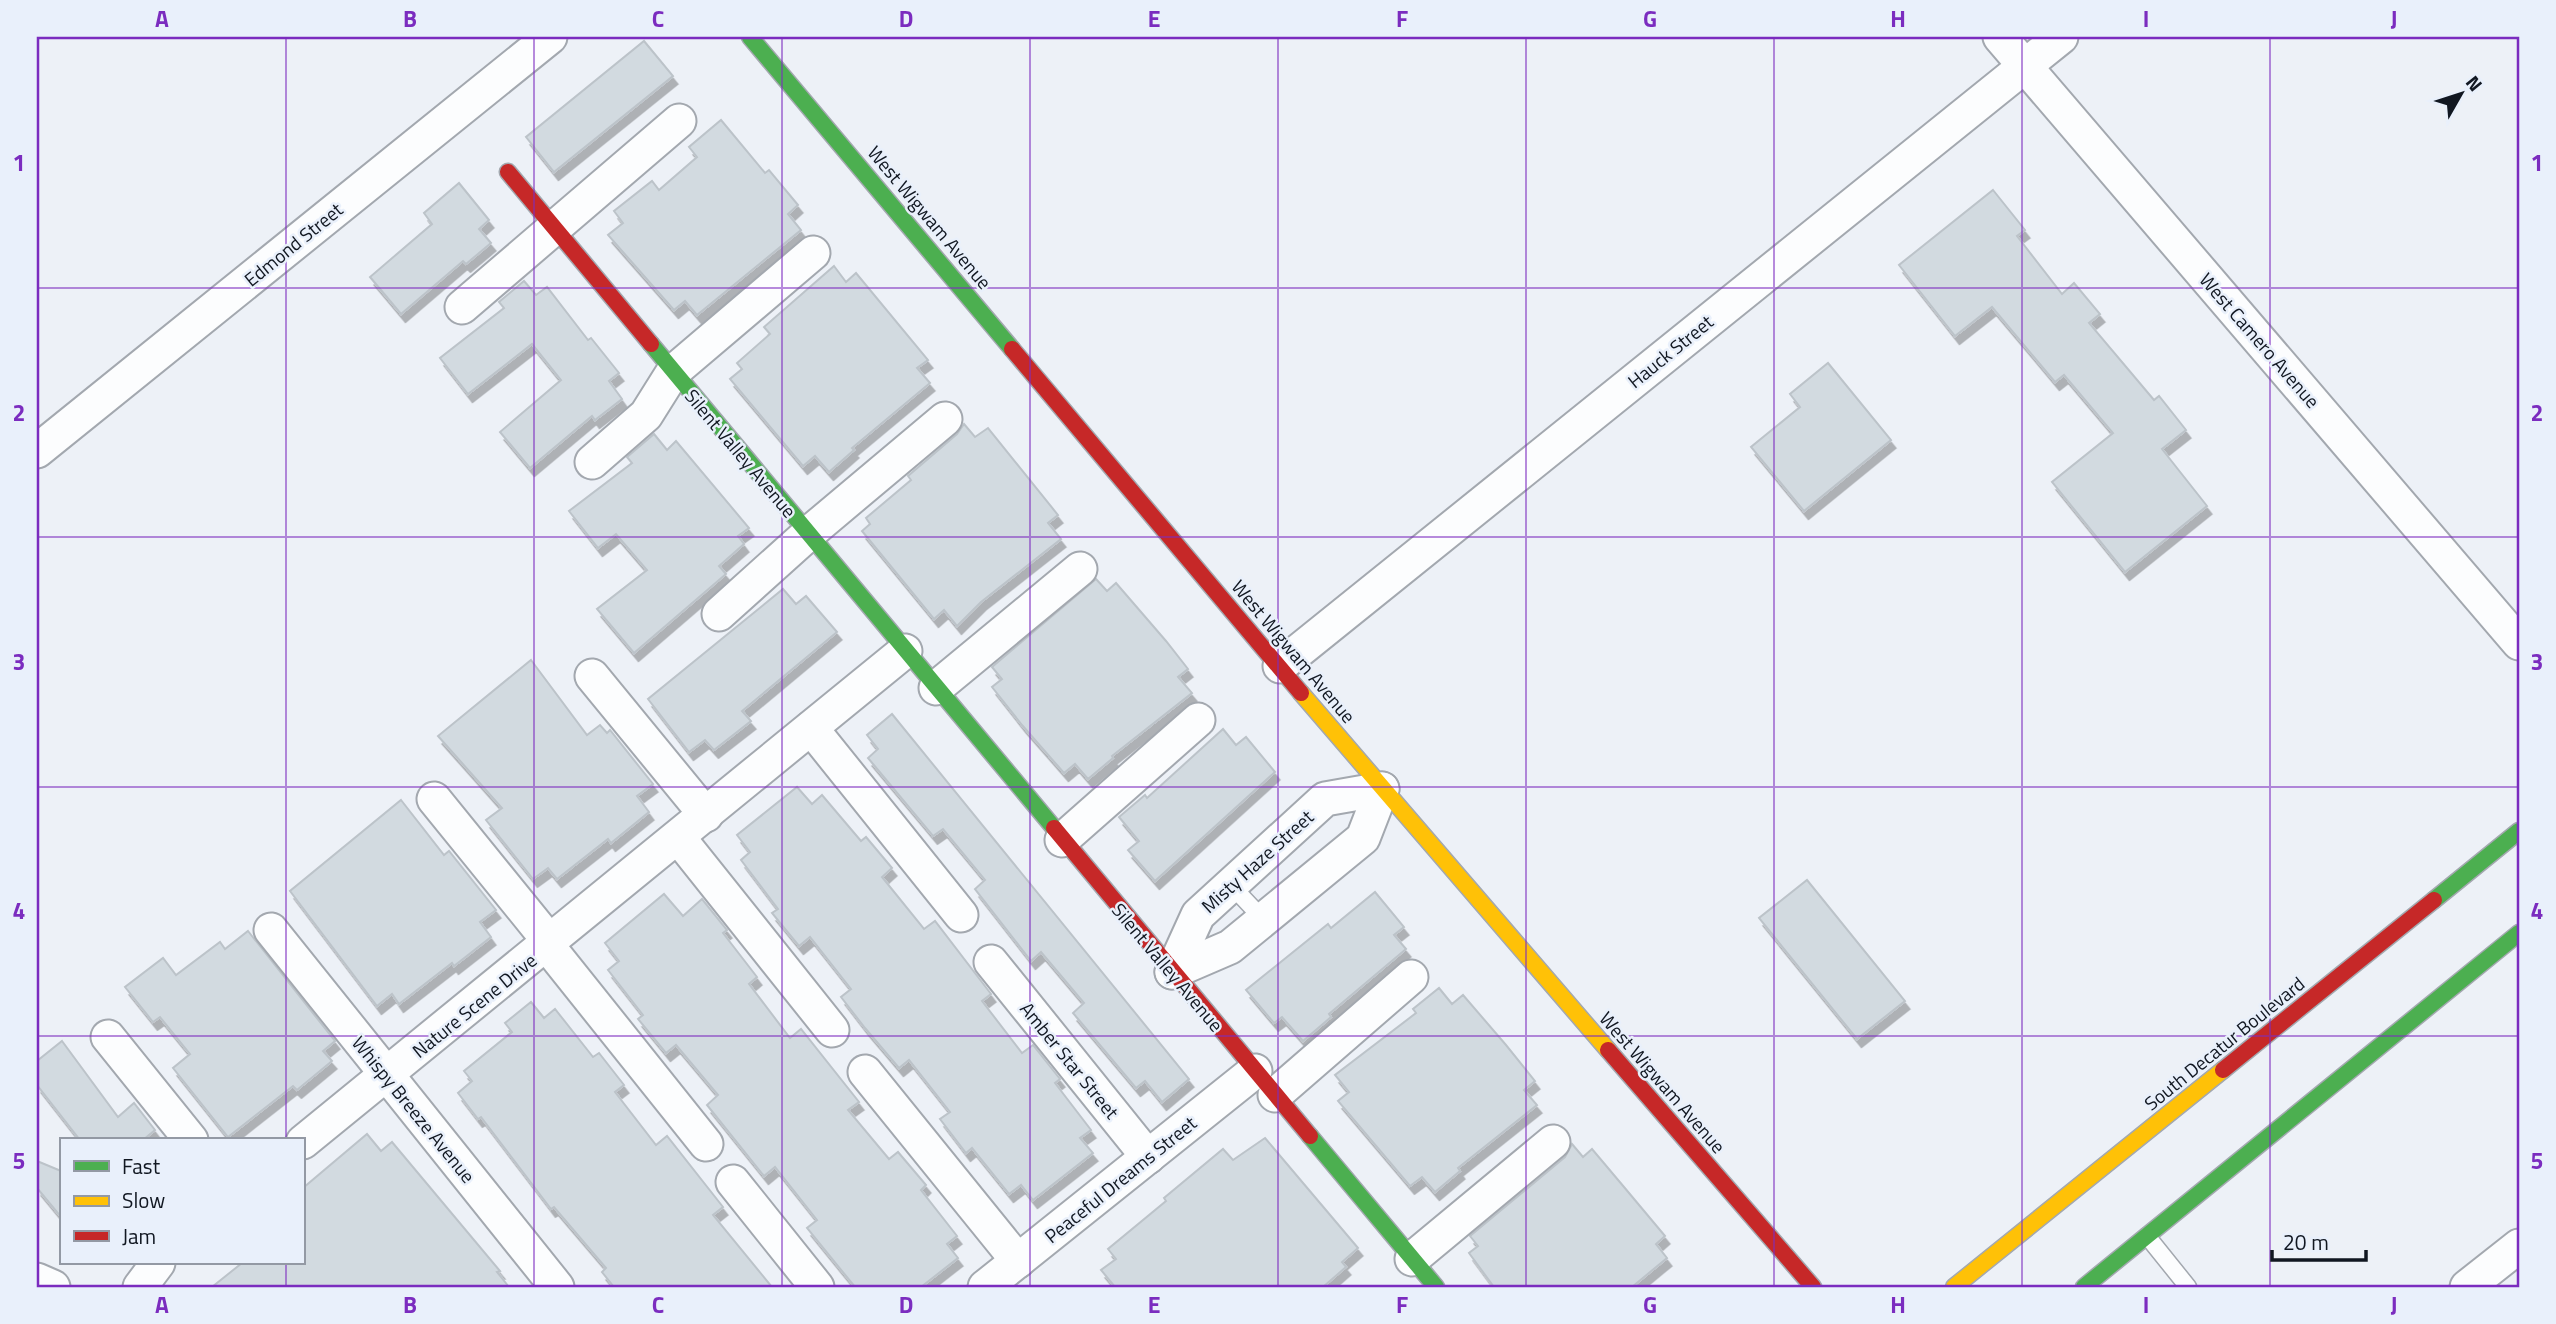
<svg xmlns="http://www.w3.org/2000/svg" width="2556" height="1324" font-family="'Titillium Web',sans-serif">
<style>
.building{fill:#d2dae0;stroke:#bcc3c9;stroke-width:2;filter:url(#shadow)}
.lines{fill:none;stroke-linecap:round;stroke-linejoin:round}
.lane-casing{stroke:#a3a8af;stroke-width:19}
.street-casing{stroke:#a3a8af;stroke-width:37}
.fast-casing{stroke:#a3a8af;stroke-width:19}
.slow-casing{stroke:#a3a8af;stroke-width:19}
.jam-casing{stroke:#a3a8af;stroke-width:19}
.lane{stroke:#fcfdfe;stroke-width:16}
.street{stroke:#fcfdfe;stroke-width:33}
.fast{stroke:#4caf50;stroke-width:16}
.slow{stroke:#ffc107;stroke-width:16}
.jam{stroke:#c62828;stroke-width:16}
.grid{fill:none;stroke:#7b2cbf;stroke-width:2;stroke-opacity:0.55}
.labels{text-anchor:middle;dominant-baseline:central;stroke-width:5;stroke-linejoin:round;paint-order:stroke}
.street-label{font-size:19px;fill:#111721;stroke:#e9f0fb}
.neatline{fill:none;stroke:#7b2cbf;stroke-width:2.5}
.grid-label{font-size:23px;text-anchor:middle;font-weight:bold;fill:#7b2cbf}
</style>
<defs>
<filter id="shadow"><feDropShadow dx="4.5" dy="8" stdDeviation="0" flood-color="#0004"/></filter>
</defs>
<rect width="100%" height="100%" fill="#edf1f7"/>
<g class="building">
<polygon points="644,41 673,76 554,172 526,137"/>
<polygon points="721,120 765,173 769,170 798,205 788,214 801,230 697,315 685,301 674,310 608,235 623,223 614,211 652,181 659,190 697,157 689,147"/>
<polygon points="459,183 489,220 479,229 491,243 466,264 463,261 401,314 370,277 432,224 424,213"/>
<polygon points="1993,190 2025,230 2017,236 2062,294 2074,283 2100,314 2089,323 2154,400 2159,396 2186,430 2162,449 2207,506 2125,572 2052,482 2113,433 2064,375 2055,382 1992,307 1955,336 1899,265"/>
<polygon points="834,266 846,282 856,273 928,360 917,368 930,383 852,448 854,450 829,472 815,456 803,466 730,379 742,369 737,363 770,334 764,327"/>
<polygon points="524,281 536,295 547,287 588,340 591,338 619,373 609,381 622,399 595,420 592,416 530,468 500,432 561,380 532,344 468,394 440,358 504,308 499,302"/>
<polygon points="1828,363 1891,440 1804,511 1751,447 1800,407 1790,394"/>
<polygon points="964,424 975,437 988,428 1058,515 1048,523 1061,539 981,602 957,626 944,610 934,619 862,531 870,524 866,518 911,480 908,476 957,434"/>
<polygon points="654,434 667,450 676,441 749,528 738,536 744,544 719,566 726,574 634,653 597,609 647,570 616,534 598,548 569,511 632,463 627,457"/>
<polygon points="1096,579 1107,591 1116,583 1166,641 1188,669 1178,677 1192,693 1112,756 1113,758 1088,779 1075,764 1064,773 1022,725 992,687 1002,679 992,667"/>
<polygon points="783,589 796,604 806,596 837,632 742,711 751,721 714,750 705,740 689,752 648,699"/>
<polygon points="531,660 587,735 600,725 607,733 610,730 653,784 637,796 649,812 611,843 608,839 557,879 548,868 533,879 486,820 502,808 438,736"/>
<polygon points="892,714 1189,1079 1162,1102 1145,1081 1136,1088 1073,1013 1084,1003 1041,952 1031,961 975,889 985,880 943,829 933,836 868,758 878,749 867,735"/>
<polygon points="1223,729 1236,745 1246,737 1275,772 1155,881 1128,850 1139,841 1119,817 1145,795 1147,798"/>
<polygon points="797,787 812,804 822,795 861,841 866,837 892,868 882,877 924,929 935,921 991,994 982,1001 1022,1053 1033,1045 1060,1079 1055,1083 1091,1130 1080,1138 1093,1153 1033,1200 1021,1185 1009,1194 972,1148 966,1153 940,1119 950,1112 909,1060 899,1068 865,1028 841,997 851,989 810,937 799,946 772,913 778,909 741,860 750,852 737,835"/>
<polygon points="401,800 444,855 449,851 496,910 480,922 491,937 454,966 452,963 399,1004 392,994 377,1006 290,891"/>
<polygon points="1807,880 1905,1001 1857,1039 1759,918"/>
<polygon points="1375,892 1404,927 1394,935 1406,949 1329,1014 1331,1017 1303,1041 1282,1017 1274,1023 1246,990 1328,924 1331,928"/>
<polygon points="664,894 683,916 702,899 727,930 723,933 757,977 749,984 790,1038 801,1029 859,1102 848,1110 889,1159 898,1152 926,1185 921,1190 957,1236 947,1244 958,1258 921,1287 855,1287 807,1228 817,1220 775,1167 764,1176 707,1105 718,1095 676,1045 666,1053 638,1019 643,1015 608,970 619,961 605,943"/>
<polygon points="248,931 335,1041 323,1051 332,1061 297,1090 293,1086 228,1137 173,1068 190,1054 160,1017 153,1022 125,987 163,958 176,975 220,942 225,949"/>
<polygon points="1439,988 1452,1004 1463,995 1506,1045 1535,1081 1524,1090 1537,1105 1458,1168 1460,1171 1435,1192 1422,1177 1410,1186 1338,1101 1349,1092 1335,1075 1416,1013 1413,1009"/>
<polygon points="531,1002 544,1018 555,1009 593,1057 599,1053 624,1085 615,1092 656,1145 667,1136 723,1207 713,1215 772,1287 614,1287 602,1272 606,1268 554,1207 551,1209 481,1117 478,1119 458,1093 472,1081 464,1071 512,1032 505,1023"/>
<polygon points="62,1041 118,1117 134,1103 155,1130 143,1140 80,1140 37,1085 37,1061"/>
<polygon points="367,1134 381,1151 392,1142 500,1271 497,1272 509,1287 212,1287 242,1263 303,1263 303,1188"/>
<polygon points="1265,1138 1358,1248 1342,1262 1346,1267 1323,1287 1115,1287 1101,1270 1116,1259 1108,1249 1166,1201 1164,1198 1223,1149 1233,1160"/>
<polygon points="1572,1144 1583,1157 1592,1149 1624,1187 1665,1236 1656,1244 1667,1258 1632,1287 1494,1287 1469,1253 1478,1246 1470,1236 1565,1157"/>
<polygon points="37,1161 61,1171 61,1217 37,1188"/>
</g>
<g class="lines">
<defs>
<g id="lane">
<polyline points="1230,884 1263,919"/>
<polyline points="2147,1236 2188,1287"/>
</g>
<g id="street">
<polyline points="2000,37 2519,643"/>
<polyline points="462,307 679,121"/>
<polyline points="37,451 550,37"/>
<polyline points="592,462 646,415 673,372 813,253"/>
<polyline points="719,614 808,534 945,419"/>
<polyline points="1280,666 2061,37"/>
<polyline points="592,676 706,815"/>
<polyline points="936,688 1080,569"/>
<polyline points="811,728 961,915"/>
<polyline points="434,799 550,942"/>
<polyline points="678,837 832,1030"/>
<polyline points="1062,840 1198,720"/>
<polyline points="271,930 557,1287"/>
<polyline points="547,945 706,1144"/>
<polyline points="991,962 1148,1157"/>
<polyline points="1172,972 1198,915 1325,799 1382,789"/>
<polyline points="1172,972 1230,947 1363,838 1382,789"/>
<polyline points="108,1037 191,1140"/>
<polyline points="865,1072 1018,1261"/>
<polyline points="1275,1095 1411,977"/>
<polyline points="303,1142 905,651"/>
<polyline points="733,1182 817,1287"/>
<polyline points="1412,1259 1553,1142"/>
<polyline points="37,1280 53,1287"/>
<polyline points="140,1287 158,1263"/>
<polyline points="985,1287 1255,1071"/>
<polyline points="2467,1287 2519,1246"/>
</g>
<g id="fast">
<polyline points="750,37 1012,349"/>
<polyline points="651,344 1054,828"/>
<polyline points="2434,900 2519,831"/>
<polyline points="1310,1136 1436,1287"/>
<polyline points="2084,1287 2519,933"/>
</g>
<g id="slow">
<polyline points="1301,693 1608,1050"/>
<polyline points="1954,1287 2223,1070"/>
</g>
<g id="jam">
<polyline points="508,172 651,344"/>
<polyline points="1012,349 1301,693"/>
<polyline points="1054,828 1310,1136"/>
<polyline points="1608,1050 1813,1287"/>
<polyline points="2223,1070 2434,900"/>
</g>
</defs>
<use href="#lane" class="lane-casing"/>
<use href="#street" class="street-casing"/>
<use href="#fast" class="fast-casing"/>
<use href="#slow" class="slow-casing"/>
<use href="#jam" class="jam-casing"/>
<use href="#lane" class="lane"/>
<use href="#street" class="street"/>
<use href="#fast" class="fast"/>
<use href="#slow" class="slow"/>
<use href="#jam" class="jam"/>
</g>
<path class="grid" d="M286 37V1140M534 37V1287M782 37V1287M1030 37V1287M1278 37V1287M1526 37V1287M1774 37V1287M2022 37V1287M2270 37V1287M37 288H2519M37 537H2519M37 787H2519M37 1036H2519M286 1263V1287"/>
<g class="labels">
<g class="street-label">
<text transform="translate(930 217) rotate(50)">West Wigwam Avenue</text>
<text transform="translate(293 244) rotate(-39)">Edmond Street</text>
<text transform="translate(2260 340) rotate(49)">West Camero Avenue</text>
<text transform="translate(1670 351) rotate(-39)">Hauck Street</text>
<text transform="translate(741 453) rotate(50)">Silent Valley Avenue</text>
<text transform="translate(1294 651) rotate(50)">West Wigwam Avenue</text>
<text transform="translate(1257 861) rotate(-42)">Misty Haze Street</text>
<text transform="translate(1168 967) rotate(50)">Silent Valley Avenue</text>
<text transform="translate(474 1005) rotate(-39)">Nature Scene Drive</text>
<text transform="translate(2224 1043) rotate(-39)">South Decatur Boulevard</text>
<text transform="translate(1070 1060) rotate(51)">Amber Star Street</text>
<text transform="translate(1663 1082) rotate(49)">West Wigwam Avenue</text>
<text transform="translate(414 1109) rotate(51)">Whispy Breeze Avenue</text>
<text transform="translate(1120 1179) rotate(-39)">Peaceful Dreams Street</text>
</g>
</g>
<rect width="2556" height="1324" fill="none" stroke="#e9f0fb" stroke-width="77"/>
<rect x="60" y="1138" width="245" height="126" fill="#e9f0fb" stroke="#9399a4" stroke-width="2"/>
<rect x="74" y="1161" width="35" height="10" fill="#4caf50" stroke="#9399a4" stroke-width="2"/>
<text x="122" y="1174" font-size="21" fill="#111721">Fast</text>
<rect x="74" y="1196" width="35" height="10" fill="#ffc107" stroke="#9399a4" stroke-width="2"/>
<text x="122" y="1208" font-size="21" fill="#111721">Slow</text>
<rect x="74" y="1231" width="35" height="10" fill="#c62828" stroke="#9399a4" stroke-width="2"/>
<text x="122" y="1244" font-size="21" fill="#111721">Jam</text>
<g transform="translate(2461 94) rotate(51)" stroke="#e9f0fb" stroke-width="5" paint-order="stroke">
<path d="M0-5L12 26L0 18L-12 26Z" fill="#111721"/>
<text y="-10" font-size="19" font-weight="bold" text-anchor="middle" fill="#111721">N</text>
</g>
<path d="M2272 1250v10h94v-10" fill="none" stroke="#111721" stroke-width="3.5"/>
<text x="2283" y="1250" font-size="21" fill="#111721" stroke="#e9f0fb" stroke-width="5" paint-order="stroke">20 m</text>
<rect x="38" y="38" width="2480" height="1248" class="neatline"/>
<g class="grid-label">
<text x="162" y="27">A</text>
<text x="410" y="27">B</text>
<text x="658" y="27">C</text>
<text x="906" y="27">D</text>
<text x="1154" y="27">E</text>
<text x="1402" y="27">F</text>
<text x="1650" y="27">G</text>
<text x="1898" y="27">H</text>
<text x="2146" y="27">I</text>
<text x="2394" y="27">J</text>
<text x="19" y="171">1</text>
<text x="2537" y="171">1</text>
<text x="19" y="421">2</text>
<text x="2537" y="421">2</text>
<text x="19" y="670">3</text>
<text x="2537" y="670">3</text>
<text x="19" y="919">4</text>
<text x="2537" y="919">4</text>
<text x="19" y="1169">5</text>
<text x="2537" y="1169">5</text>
<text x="162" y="1313">A</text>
<text x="410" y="1313">B</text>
<text x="658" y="1313">C</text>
<text x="906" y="1313">D</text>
<text x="1154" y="1313">E</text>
<text x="1402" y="1313">F</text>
<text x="1650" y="1313">G</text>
<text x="1898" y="1313">H</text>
<text x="2146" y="1313">I</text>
<text x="2394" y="1313">J</text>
</g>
</svg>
